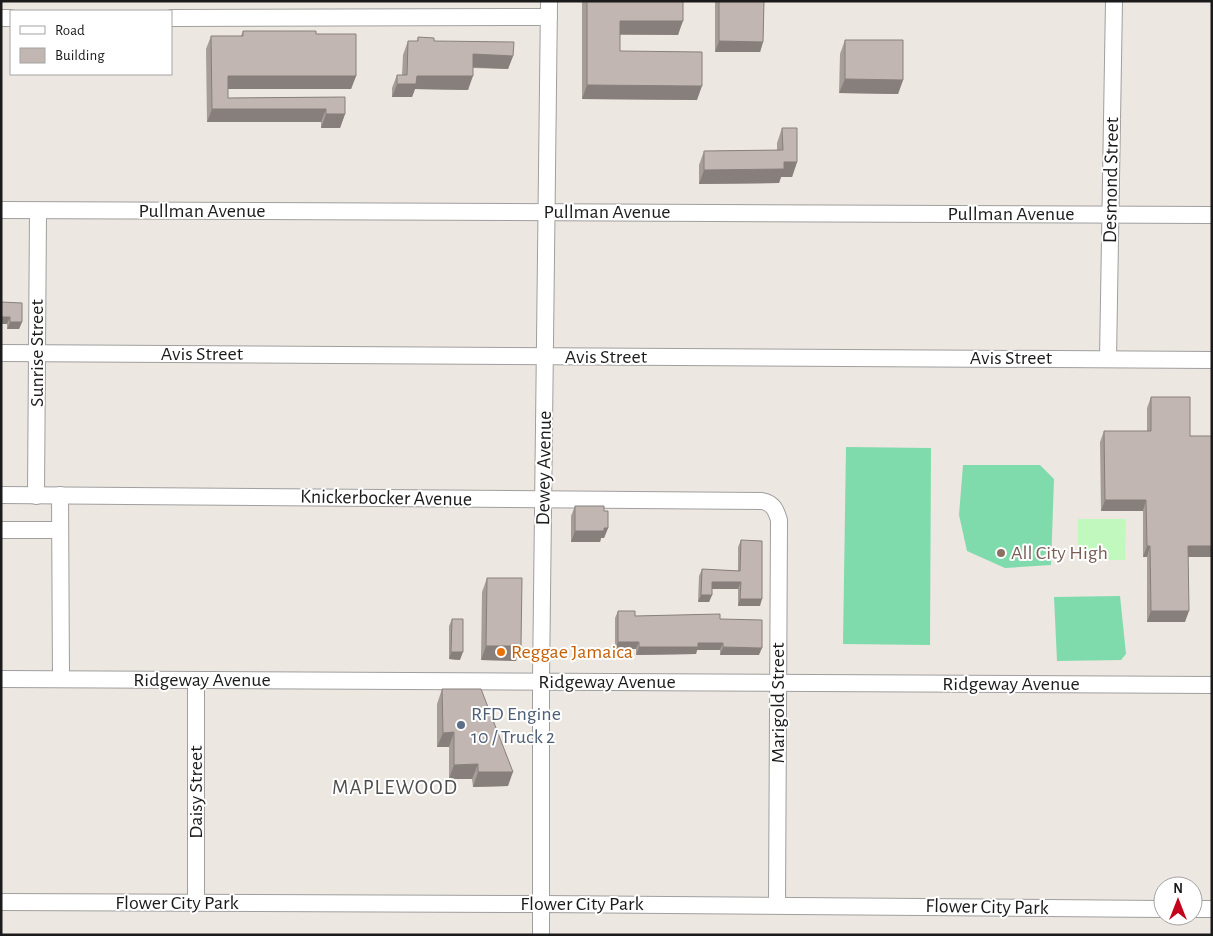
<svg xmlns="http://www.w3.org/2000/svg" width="1213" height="936" font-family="'Alegreya Sans',sans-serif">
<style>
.park{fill:#c0f8bd}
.pitch{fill:#7fdbac}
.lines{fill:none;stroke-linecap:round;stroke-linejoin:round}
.minor-casing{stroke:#9f9f9f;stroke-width:18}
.minor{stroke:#fff;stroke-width:16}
.wall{fill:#a69d98}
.shaded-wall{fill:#877f7c}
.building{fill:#c1b6b1;stroke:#877f7c}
.education-dot{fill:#8d6e63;stroke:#fff;stroke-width:2}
.food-dot{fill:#e8710a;stroke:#fff;stroke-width:2}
.service-dot{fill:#5c6f8a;stroke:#fff;stroke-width:2}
.labels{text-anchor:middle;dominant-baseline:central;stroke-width:4;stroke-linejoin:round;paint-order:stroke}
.street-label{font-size:20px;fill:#1b1b1b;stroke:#fff}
.education-label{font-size:20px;fill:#785e54;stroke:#fff;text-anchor:start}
.food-label{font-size:20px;fill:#c56008;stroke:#fff;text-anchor:start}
.service-label{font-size:20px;fill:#4e5e75;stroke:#fff;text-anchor:start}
.neighbourhood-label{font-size:21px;letter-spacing:1px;fill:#4e4e4e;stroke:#fff}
</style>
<rect width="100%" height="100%" fill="#ede7e1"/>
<polygon class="park" points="1078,519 1126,519 1125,560 1078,560"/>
<g class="pitch">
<polygon points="846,447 931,448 930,645 843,644"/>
<polygon points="963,465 1040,465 1054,479 1051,565 1005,568 967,551 959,515"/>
<polygon points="1120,596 1126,654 1121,660 1057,661 1054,597"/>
</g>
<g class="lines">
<defs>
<g id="minor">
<polyline points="1,18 11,18"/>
<polyline points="171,18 549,17"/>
<polyline points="1,210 1212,215"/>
<polyline points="1,353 1212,360"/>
<polyline points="1108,359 1114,1"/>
<path d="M1 495 762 501C773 503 776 510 779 520L777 905"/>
<polyline points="60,495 61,679"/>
<polyline points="36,496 38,211"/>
<polyline points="1,530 60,530"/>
<polyline points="1,679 1212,685"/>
<polyline points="196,680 196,903"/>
<polyline points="1,902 541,904 1163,909"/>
<polyline points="1193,909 1212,909"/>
<polyline points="541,935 541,681 549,1"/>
</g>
</defs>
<use href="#minor" class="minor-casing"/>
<use href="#minor" class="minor"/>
</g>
<g class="wall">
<polygon points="582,1 683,1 678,35 620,35 620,51 697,100 582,99"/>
<polygon points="715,1 764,1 763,42 760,52 715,52"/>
<polygon points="243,31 316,34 356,76 351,89 228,89 228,98 345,97 345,114 340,128 321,128 321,122 207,122 206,49 211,36 241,36"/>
<polygon points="418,37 434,41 513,56 508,69 473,68 468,90 415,89 412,97 392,97 392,88 397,75 402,75 403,55 408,41 417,41"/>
<polygon points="845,40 903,80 898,94 839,93 840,54"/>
<polygon points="782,128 797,162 792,177 781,177 779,183 699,184 699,165 704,151 777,150 777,143"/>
<polygon points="1,302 22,322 19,329 7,329 7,324 1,324"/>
<polygon points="1151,397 1188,557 1185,622 1147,622 1147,557 1143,557 1143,511 1101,511 1100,442 1104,431 1147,431 1147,408"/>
<polygon points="575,506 604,511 608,528 604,538 601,538 600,542 571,542 571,516"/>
<polygon points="741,540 760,606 738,606 738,589 712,589 712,595 709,602 698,602 699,576 702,569 738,571 738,547"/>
<polygon points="487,578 516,661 481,660 482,592"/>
<polygon points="618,611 635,616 720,619 759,655 720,655 720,650 697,650 696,654 636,655 636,649 615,649 615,618"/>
<polygon points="452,619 460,660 449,659 449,626"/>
<polygon points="442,689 508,786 473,787 472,779 449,779 449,747 437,747 437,704"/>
</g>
<g class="shaded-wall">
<polygon points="620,21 683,21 678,35 615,34"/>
<polygon points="719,41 763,42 760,52 715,52"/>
<polygon points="473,54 513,56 508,69 468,67"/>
<polygon points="228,76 356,76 351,89 224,89"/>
<polygon points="417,76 473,76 468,90 415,89 412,97 392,97 397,84"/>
<polygon points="845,79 903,80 898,94 839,93"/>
<polygon points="587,85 702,86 697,100 582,99"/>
<polygon points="212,109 326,109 321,122 207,122"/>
<polygon points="326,114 345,114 340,128 321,128"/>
<polygon points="784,162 797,162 792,177 781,177 779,183 699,184 704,170"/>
<polygon points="1,317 10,317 7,324 1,324"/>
<polygon points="10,322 22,322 19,329 7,329"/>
<polygon points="1105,500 1146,500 1143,511 1101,511"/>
<polygon points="604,528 608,528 604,538 601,538 600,542 571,542 575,531"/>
<polygon points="1147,546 1150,546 1147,557 1143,557"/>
<polygon points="1188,546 1212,546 1212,557 1184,557"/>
<polygon points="712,582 741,582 738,589 709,589"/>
<polygon points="701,595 712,595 709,602 698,602"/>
<polygon points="740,599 762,599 760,606 738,606"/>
<polygon points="1151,611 1189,611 1185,622 1147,622"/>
<polygon points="618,642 639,642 636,649 615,649"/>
<polygon points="698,643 723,643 720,650 697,650 696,654 636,655 639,647"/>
<polygon points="486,646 521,646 516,661 481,660"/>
<polygon points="723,647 762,648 759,655 720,655"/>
<polygon points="451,652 463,652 460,660 449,659"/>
<polygon points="454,732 449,747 437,747 443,733"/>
<polygon points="478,764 472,779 449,779 454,765"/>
<polygon points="478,772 513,772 508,786 473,787"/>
</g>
<g class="building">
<polygon points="587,1 683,1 683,21 620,21 620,51 702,52 702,86 587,85"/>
<polygon points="719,1 764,1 763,42 719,41"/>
<polygon points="243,31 316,31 316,34 356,34 356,76 228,76 228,98 345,97 345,114 326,114 326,109 212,109 211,36 243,36"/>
<polygon points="418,37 434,38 434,41 514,42 513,56 473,54 473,76 417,76 416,84 397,84 397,75 407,75 408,41 418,41"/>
<polygon points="845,40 903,40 903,80 845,79"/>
<polygon points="782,128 797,128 797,162 784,162 784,169 704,170 704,151 783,150"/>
<polygon points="1,302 22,303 22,322 10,322 10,317 1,317"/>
<polygon points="1151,397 1190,397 1190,436 1212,436 1212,546 1188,546 1189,611 1151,611 1150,546 1147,546 1146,500 1105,500 1104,431 1151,431"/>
<polygon points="575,506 604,506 604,511 608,511 608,528 604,528 604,531 575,531"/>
<polygon points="741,540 762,541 762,599 740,599 741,582 712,582 712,595 701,595 702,569 740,571"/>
<polygon points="487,578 522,578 521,646 486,646"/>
<polygon points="618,611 635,611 635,616 720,614 720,619 762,620 762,648 723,647 723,643 698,643 698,647 639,647 639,642 618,642"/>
<polygon points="452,619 463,619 463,652 451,652"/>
<polygon points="442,689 481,689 513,772 478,772 478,764 454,765 454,732 443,733"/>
</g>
<circle class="education-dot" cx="1001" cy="553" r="5"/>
<circle class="food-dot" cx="501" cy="652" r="5"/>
<circle class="service-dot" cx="461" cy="725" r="5"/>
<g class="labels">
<g class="street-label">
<text transform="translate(1111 180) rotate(-89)">Desmond Street</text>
<text x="202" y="211">Pullman Avenue</text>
<text x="607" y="212">Pullman Avenue</text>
<text x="1011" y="214">Pullman Avenue</text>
<text transform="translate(37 353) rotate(-90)">Sunrise Street</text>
<text x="202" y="354">Avis Street</text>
<text x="606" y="357">Avis Street</text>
<text x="1011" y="358">Avis Street</text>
<text transform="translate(544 468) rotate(-89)">Dewey Avenue</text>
<text transform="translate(386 498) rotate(1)">Knickerbocker Avenue</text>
<text x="202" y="680">Ridgeway Avenue</text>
<text x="607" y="682">Ridgeway Avenue</text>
<text x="1011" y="684">Ridgeway Avenue</text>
<text transform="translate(778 703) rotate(-90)">Marigold Street</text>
<text transform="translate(196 792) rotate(-90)">Daisy Street</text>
<text x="177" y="903">Flower City Park</text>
<text x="582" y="904">Flower City Park</text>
<text transform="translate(987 907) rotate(1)">Flower City Park</text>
</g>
<g class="education-label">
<text x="1011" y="553">All City High</text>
</g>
<g class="food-label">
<text x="511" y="652">Reggae Jamaica</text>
</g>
<g class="service-label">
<text x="471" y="714">RFD Engine<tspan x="471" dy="23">10 / Truck 2</tspan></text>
</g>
<g class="neighbourhood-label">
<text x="395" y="787">MAPLEWOOD</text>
</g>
</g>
<rect width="1213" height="936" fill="none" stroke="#1b1b1b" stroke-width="5"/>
<rect x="10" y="10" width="162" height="65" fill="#ffffff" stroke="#a4a4a4"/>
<rect x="20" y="26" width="25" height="8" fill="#ffffff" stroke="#a4a4a4"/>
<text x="55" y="35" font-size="15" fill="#1b1b1b">Road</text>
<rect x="20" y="48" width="25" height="15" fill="#c1b6b1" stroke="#a4a4a4"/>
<text x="55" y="60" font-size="15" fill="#1b1b1b">Building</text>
<g transform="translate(1178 901)"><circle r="24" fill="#ffffff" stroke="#a4a4a4"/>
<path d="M0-4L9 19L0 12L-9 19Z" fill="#c3041c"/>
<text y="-8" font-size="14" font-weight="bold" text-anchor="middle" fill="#1b1b1b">N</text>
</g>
</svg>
